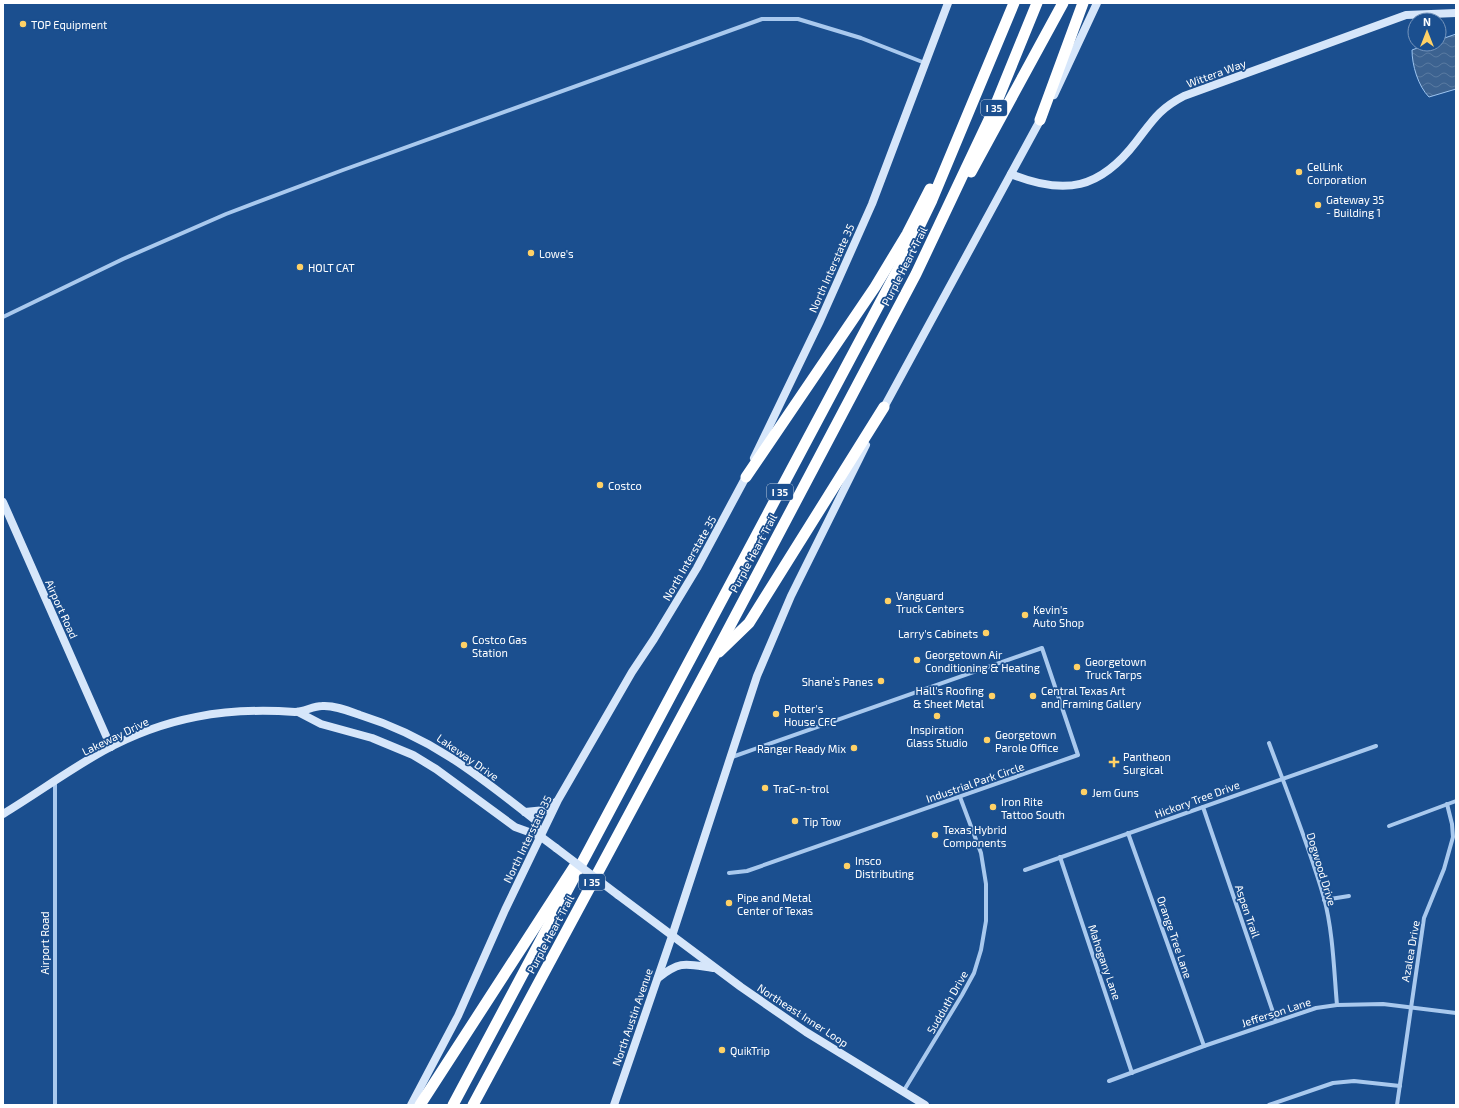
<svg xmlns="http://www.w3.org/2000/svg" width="1459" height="1108" font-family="'Exo 2',sans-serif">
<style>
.water{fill:url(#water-waves);stroke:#9cc4f0}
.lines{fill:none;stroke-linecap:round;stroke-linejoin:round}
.street{stroke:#a9c9ee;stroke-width:4}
.secondary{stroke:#d6e6fa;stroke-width:8}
.highway{stroke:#fff;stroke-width:11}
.secondary-bridge{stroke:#d6e6fa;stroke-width:8}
.poi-dot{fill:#ffd166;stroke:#1b4f8f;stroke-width:1.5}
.labels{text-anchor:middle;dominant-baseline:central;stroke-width:3.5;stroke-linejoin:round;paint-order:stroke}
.shield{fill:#1b4f8f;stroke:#bbcadd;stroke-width:1}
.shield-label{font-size:10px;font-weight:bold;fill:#fff}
.poi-label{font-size:11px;fill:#fff;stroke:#1b4f8f;text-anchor:start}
.street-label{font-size:11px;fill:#fff;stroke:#1b4f8f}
</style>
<defs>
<pattern id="water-waves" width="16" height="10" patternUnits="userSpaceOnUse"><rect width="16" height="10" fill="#3c6290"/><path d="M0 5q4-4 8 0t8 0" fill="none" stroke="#597aa1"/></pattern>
</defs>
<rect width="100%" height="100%" fill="#1b4f8f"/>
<path class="water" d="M1456 34V89L1429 97C1418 86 1412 65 1412 50L1428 44H1439V40Z"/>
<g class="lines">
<g class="street">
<polyline points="3,317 123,259 226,214 343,170 762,19 798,19 861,38 925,63"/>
<path d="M1269 743C1288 794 1309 846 1324 898 1333 931 1334 971 1337 1005"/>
<polyline points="1203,807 1276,1021"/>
<polyline points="1389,826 1456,801"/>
<polyline points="1128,833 1204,1046"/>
<polyline points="1060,857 1132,1073"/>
<polyline points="1025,870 1376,746"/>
<polyline points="729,873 747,871 1078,755 1042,648 732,757"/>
<polyline points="1324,900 1349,896"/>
<polyline points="1109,1081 1204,1046 1316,1008 1337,1005 1383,1004 1456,1013"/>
<polyline points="903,1092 962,995 974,973 981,950 986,921 986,884 981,853 960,797"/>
<polyline points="55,1105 55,782"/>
<polyline points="1269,1105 1333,1083 1354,1081 1400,1086"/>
<polyline points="1397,1105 1424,918 1444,869 1453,837 1452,824 1447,804"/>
</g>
<g class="secondary">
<polyline points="1054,95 1097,3"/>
<path d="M1011 174C1065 196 1100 189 1136 142 1153 120 1159 109 1184 96L1406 15 1456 13"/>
<polyline points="882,411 1043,115"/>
<polyline points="754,458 820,321 872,204 948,3"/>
<polyline points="3,502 111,747"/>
<polyline points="298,712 321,724 372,738 413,755 436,769 515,827 540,836 556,848"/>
<polyline points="525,812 545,810 556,802"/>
<path d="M3 814C36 794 69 770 103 751 165 717 226 707 295 712 304 712 313 706 322 706 334 705 349 711 360 715 431 737 478 775 535 820L540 836"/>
<polyline points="618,895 741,987 806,1032 925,1105"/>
<path d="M658 978C681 960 686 964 713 968"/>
<polyline points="411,1105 458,1016 505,910 558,800 632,672 654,639 697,568 748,473"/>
<polyline points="614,1105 672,936 757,676 791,596 866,445"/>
</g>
<g class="highway">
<polyline points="1040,120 1083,3"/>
<polyline points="971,172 1063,3"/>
<polyline points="746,477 875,287 907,234 930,189"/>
<polyline points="719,652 749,623 884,407"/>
<polyline points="420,1105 574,867"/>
<polyline points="453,1105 905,256 932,200 1014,3"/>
<polyline points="473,1105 712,660 916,274 993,111 1037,3"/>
</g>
<polyline class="secondary-bridge" points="556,848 618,895"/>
</g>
<g class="poi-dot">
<circle cx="23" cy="24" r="4"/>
<circle cx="1299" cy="172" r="4"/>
<circle cx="1318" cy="205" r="4"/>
<circle cx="531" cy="253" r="4"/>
<circle cx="300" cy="267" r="4"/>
<circle cx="600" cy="485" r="4"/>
<circle cx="888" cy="601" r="4"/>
<circle cx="1025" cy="615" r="4"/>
<circle cx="986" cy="633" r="4"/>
<circle cx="464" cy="645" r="4"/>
<circle cx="917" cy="660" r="4"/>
<circle cx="1077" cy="667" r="4"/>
<circle cx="881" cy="681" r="4"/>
<circle cx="992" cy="696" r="4"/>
<circle cx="1033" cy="696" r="4"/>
<circle cx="776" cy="714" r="4"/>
<circle cx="937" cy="716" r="4"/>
<circle cx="987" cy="740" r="4"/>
<circle cx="854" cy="748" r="4"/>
<path d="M1112 756h4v4h4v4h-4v4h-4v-4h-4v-4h4z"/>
<circle cx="765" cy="788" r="4"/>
<circle cx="1084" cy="792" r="4"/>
<circle cx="993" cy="807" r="4"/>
<circle cx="795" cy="821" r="4"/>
<circle cx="935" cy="835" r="4"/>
<circle cx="847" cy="866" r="4"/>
<circle cx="729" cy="903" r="4"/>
<circle cx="722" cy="1050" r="4"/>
</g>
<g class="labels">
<g class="shield">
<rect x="981" y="100" width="26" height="16" rx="3"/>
<rect x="767" y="484" width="26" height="16" rx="3"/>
<rect x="579" y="874" width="26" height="16" rx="3"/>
</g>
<g class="shield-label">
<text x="994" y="108">I 35</text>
<text x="780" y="492">I 35</text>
<text x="592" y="882">I 35</text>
</g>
<g class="poi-label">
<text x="31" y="24">TOP Equipment</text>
<text x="1307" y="166">CelLink<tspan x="1307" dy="13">Corporation</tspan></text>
<text x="1326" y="199">Gateway 35<tspan x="1326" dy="13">- Building 1</tspan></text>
<text x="539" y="253">Lowe's</text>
<text x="308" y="267">HOLT CAT</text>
<text x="608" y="485">Costco</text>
<text x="896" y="595">Vanguard<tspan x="896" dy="13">Truck Centers</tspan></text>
<text x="1033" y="609">Kevin's<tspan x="1033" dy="13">Auto Shop</tspan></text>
<text x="978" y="633" text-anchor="end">Larry's Cabinets</text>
<text x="472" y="639">Costco Gas<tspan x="472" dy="13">Station</tspan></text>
<text x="925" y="654">Georgetown Air<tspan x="925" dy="13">Conditioning &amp; Heating</tspan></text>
<text x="1085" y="661">Georgetown<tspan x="1085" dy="13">Truck Tarps</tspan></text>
<text x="873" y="681" text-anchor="end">Shane’s Panes</text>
<text x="984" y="690" text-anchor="end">Hall's Roofing<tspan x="984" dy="13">&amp; Sheet Metal</tspan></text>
<text x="1041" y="690">Central Texas Art<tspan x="1041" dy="13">and Framing Gallery</tspan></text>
<text x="784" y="708">Potter's<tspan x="784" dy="13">House CFC</tspan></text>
<text x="937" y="729" text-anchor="middle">Inspiration<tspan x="937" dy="13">Glass Studio</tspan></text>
<text x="995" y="734">Georgetown<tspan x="995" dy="13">Parole Office</tspan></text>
<text x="846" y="748" text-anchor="end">Ranger Ready Mix</text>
<text x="1123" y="756">Pantheon<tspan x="1123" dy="13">Surgical</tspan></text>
<text x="773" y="788">TraC-n-trol</text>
<text x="1092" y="792">Jem Guns</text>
<text x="1001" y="801">Iron Rite<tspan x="1001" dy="13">Tattoo South</tspan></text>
<text x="803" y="821">Tip Tow</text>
<text x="943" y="829">Texas Hybrid<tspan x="943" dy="13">Components</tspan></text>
<text x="855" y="860">Insco<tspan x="855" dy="13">Distributing</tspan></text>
<text x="737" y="897">Pipe and Metal<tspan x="737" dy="13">Center of Texas</tspan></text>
<text x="730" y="1050">QuikTrip</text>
</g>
<g class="street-label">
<text transform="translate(1216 73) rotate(-20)">Wittera Way</text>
<text transform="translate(904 266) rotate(-63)">Purple Heart Trail</text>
<text transform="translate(831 268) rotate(-66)">North Interstate 35</text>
<text transform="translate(753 553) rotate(-62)">Purple Heart Trail</text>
<text transform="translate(689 558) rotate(-60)">North Interstate 35</text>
<text transform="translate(62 609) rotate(66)">Airport Road</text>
<text transform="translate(115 736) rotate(-26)">Lakeway Drive</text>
<text transform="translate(468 757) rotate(35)">Lakeway Drive</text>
<text transform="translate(975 782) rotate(-19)">Industrial Park Circle</text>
<text transform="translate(1197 799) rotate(-20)">Hickory Tree Drive</text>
<text transform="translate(527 839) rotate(-64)">North Interstate 35</text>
<text transform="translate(1322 869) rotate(73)">Dogwood Drive</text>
<text transform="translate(1248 911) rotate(71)">Aspen Trail</text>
<text transform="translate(550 934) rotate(-62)">Purple Heart Trail</text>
<text transform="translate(1175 937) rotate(71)">Orange Tree Lane</text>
<text transform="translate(44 943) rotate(-90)">Airport Road</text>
<text transform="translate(1410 951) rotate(-80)">Azalea Drive</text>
<text transform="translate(1105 962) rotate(71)">Mahogany Lane</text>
<text transform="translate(947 1002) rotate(-60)">Sudduth Drive</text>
<text transform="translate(1276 1012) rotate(-18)">Jefferson Lane</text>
<text transform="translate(803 1015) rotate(33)">Northeast Inner Loop</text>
<text transform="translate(632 1017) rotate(-71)">North Austin Avenue</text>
</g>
</g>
<rect width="1459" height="1108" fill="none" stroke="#ffffff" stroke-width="8"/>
<g transform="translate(1427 32)"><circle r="19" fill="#1b4f8f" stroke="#7695bc"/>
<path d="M0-3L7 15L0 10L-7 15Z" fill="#ffd166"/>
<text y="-6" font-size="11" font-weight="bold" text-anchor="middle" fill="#ffffff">N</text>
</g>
</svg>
